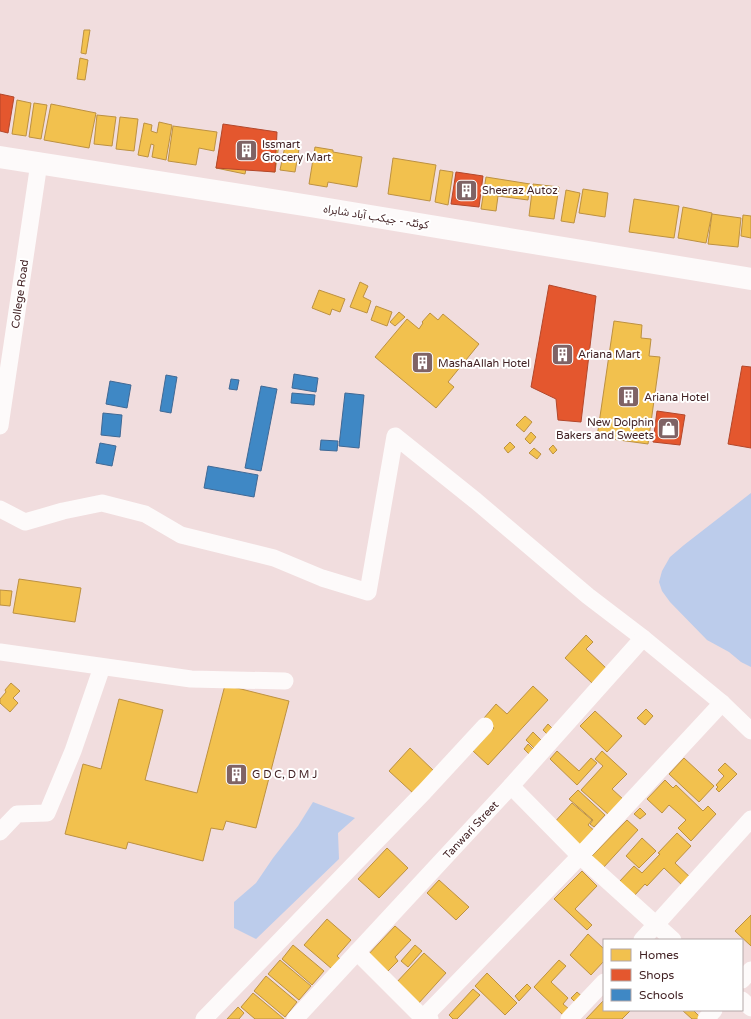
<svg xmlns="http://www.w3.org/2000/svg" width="751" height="1019" font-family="'Varela Round','Noto Sans Arabic',sans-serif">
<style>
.water{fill:#bccceb}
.homes{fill:#f2c14e;stroke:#bd9141}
.shops{fill:#e4572e;stroke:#b3472b}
.schools{fill:#3f88c5;stroke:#406995}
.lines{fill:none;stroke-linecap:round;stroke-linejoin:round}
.minor{stroke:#fdfafa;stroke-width:17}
.trunk{stroke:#fdfafa;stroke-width:22}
.labels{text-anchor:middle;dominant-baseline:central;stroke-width:4;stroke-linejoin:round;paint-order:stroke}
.poi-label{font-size:11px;fill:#422224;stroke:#fff;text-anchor:start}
.street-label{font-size:11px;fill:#422224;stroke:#fff}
</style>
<rect width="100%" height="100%" fill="#f1ddde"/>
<g class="water">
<polygon points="751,493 751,667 741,662 729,652 707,640 670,602 662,591 659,582 662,571 670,557 684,545"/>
<polygon points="313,802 355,818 338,833 339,859 256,939 234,928 234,902 256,883 273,858 298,826"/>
</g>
<g class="homes">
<polygon points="84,30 90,30 86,54 81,53"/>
<polygon points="80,58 88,60 85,80 77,79"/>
<polygon points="17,100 31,103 26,136 12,134"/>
<polygon points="34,103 47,105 41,139 29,137"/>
<polygon points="51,104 96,113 89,148 44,140"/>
<polygon points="97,115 116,117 112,146 94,144"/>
<polygon points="120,117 138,119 134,151 116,149"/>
<polygon points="159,122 172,125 166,160 152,157 154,145 151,144 148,157 138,155 144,123 152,125 151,131 157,133"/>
<polygon points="173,126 217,132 214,151 199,148 196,165 168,161"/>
<polygon points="223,133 252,139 245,174 216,168"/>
<polygon points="255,140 279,144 275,172 250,169"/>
<polygon points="285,146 299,149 295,172 280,170"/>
<polygon points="315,147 333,150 333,152 362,157 357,187 328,182 327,187 309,184"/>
<polygon points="393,158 436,165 430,201 388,194"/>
<polygon points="440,170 453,172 448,205 435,202"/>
<polygon points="486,177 530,184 528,200 498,196 496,211 481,209"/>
<polygon points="533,184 559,187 554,219 529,216"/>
<polygon points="583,189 608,193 605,217 579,213"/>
<polygon points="566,190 580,193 574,223 561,221"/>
<polygon points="634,199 679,206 674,238 629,232"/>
<polygon points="683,207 712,213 706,243 678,238"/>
<polygon points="712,214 741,218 738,247 708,244"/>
<polygon points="743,215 751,216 751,238 741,236"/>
<polygon points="360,282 368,286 363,297 371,301 367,313 350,307"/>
<polygon points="319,290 345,299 340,312 332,309 330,315 312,308"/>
<polygon points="376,306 392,312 387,326 371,320"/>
<polygon points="399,312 405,317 395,326 390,322"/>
<polygon points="430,313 438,320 443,314 479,344 448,382 454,387 436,408 375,357 407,319 419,329 423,323 422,322"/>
<polygon points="614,321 642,325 641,338 651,339 649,356 660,357 648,444 597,437"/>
<polygon points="525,416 532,422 524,432 516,425"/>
<polygon points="531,432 536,437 530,444 525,439"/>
<polygon points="510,442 515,447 508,453 504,448"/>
<polygon points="553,445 557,450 553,454 549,449"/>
<polygon points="534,448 541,454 537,459 529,453"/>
<polygon points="19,579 81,588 75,622 13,613"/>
<polygon points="0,590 12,591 10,606 0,605"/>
<polygon points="586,635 593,642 586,649 606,668 592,683 565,658"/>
<polygon points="11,683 20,691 13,698 18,703 10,712 0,703 0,699 6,692 5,690"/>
<polygon points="225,685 289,701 256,828 226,821 223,830 211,828 203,861 128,842 126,849 65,834 83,764 101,769 119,699 163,710 145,780 197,793"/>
<polygon points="533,686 548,700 488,765 473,751 494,728 484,718 496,704 507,714"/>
<polygon points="646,709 653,716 645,725 637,718"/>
<polygon points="595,711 622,736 607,752 580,726"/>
<polygon points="548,724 552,728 547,734 543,730"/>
<polygon points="533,732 542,741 535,749 526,740"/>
<polygon points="528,744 534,750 530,755 524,749"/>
<polygon points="410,748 435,772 414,794 389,771"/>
<polygon points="557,751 579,771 591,758 597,763 577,785 550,759"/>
<polygon points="602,751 627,774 612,789 624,800 609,815 581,790 603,766 595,759"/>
<polygon points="684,758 714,786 699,802 669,774"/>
<polygon points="725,763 737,774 719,792 716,789 718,787 716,785 724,776 718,770"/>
<polygon points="665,780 673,788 676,785 703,811 708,806 716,814 691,841 678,828 686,820 669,805 662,813 647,799"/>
<polygon points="578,790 605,815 594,827 590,824 593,820 569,799"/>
<polygon points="572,803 592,820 588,825 597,833 580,851 552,825"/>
<polygon points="640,808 646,814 640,819 634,814"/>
<polygon points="627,820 638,830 603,868 591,857"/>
<polygon points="677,833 691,846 675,863 692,879 684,887 664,868 647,886 645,884 634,896 619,882 634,866 642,873 660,854 658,853"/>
<polygon points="642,838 656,851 639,868 626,856"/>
<polygon points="387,848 408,868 379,898 358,879"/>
<polygon points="582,871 597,886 575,909 592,925 587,930 554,899"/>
<polygon points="439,880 469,907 456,920 427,893"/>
<polygon points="751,915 751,946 735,931"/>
<polygon points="327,919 351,940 337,956 340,959 332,969 304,945"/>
<polygon points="395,926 411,940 395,957 398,961 385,974 366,957"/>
<polygon points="588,934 604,949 604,961 591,975 570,955"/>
<polygon points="293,945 324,971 312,985 282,959"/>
<polygon points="415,945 422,951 408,967 401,961"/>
<polygon points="424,953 446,973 418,1004 395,984"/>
<polygon points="280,960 311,986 299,1000 268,974"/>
<polygon points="559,960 566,966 551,982 568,998 563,1004 569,1009 564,1016 534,987"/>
<polygon points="487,973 517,1003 505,1015 475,986"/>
<polygon points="266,976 297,1002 285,1017 254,991"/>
<polygon points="527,984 531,988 519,1001 515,996"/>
<polygon points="473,989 480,995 457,1019 453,1019 449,1015"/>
<polygon points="577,992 585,999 579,1006 571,998"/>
<polygon points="253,993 284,1019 255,1019 241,1007"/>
<polygon points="604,1000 604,1010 631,1010 622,1019 586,1019"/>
<polygon points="238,1007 244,1013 239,1019 227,1019"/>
<polygon points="682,1010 693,1010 701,1018 701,1019 692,1019"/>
</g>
<g class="shops">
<polygon points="0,94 14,97 8,133 0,131"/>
<polygon points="223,124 277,132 275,172 216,168"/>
<polygon points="456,172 483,176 479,207 451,204"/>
<polygon points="549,285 596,296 581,422 558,420 556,399 531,387"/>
<polygon points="742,366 751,367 751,448 728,444"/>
<polygon points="657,411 685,415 680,445 653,442"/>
</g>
<g class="schools">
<polygon points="294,374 318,378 316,392 292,388"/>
<polygon points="166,375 177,377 171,413 160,411"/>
<polygon points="231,379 239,380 237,390 229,389"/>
<polygon points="110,381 131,385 127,408 106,404"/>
<polygon points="261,386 277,389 261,471 245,468"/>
<polygon points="292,393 315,395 314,405 291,403"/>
<polygon points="345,393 364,395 359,448 339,446"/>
<polygon points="103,413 122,415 120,437 101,435"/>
<polygon points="321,440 338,441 337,451 320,450"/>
<polygon points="100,443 116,446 112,466 96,463"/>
<polygon points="208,466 258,475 254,497 204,488"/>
</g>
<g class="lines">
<g class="minor">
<polyline points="0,426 39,163"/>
<polyline points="0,509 25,522 63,511 102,503 145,514 181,535 274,558 322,578 368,592 395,436 476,501 588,596 643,638 722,703 751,731"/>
<polyline points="0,652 191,679 285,681"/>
<polyline points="511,786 580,856 673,940"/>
<polyline points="0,832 17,814 47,813 73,751 102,667"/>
<polyline points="642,940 751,819"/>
<polyline points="357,952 423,1018 430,1019"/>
<polyline points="742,980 751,970"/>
<polyline points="742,1000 751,1008"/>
<polyline points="204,1019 424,792 485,726"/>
<polyline points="295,1019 511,786 643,638"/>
<polyline points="422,1019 580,856 722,703"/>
<polyline points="569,1019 604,982"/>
<polyline points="706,1019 714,1010"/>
</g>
<polyline class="trunk" points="0,157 310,206 751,279"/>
</g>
<defs>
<symbol id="building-square" viewBox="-11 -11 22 22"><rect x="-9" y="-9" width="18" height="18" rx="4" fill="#7f6365" stroke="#fff"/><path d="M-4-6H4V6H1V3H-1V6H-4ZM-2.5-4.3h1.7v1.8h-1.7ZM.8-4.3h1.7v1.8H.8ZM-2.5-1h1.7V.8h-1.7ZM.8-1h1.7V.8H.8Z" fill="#fff"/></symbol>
<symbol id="shop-square" viewBox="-11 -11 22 22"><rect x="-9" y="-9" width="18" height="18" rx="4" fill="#7f6365" stroke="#fff"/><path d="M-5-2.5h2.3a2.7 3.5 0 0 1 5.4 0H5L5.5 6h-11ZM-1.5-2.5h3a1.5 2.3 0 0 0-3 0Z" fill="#fff"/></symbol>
</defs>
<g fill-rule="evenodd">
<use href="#building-square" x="234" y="138" width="25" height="25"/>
<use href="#building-square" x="454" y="178" width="25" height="25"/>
<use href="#building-square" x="550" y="342" width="25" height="25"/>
<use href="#building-square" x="410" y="350" width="25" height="25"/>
<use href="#building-square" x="616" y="384" width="25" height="25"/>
<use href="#shop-square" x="656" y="416" width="25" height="25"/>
<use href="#building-square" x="224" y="762" width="25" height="25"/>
</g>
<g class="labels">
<g class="poi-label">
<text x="262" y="144">Issmart<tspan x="262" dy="13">Grocery Mart</tspan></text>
<text x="482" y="190">Sheeraz Autoz</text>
<text x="578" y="354">Ariana Mart</text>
<text x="438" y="363">MashaAllah Hotel</text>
<text x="644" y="397">Ariana Hotel</text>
<text x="654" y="422" text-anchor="end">New Dolphin<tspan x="654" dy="13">Bakers and Sweets</tspan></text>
<text x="252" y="774">G D C, D M J</text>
</g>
<g class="street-label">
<text transform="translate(376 217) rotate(9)">کوئٹہ - جیکب آباد شاہراہ</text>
<text transform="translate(20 294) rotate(-82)">College Road</text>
<text transform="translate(471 830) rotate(-47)">Tanwari Street</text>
</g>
</g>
<rect x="603" y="939" width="140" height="72" fill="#ffffff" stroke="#b3a7a7"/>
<rect x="611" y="949" width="20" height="12" fill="#f2c14e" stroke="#b3a7a7"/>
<text x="639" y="959" font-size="12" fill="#422224">Homes</text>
<rect x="611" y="969" width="20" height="12" fill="#e4572e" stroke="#b3a7a7"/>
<text x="639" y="979" font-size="12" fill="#422224">Shops</text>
<rect x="611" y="989" width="20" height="12" fill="#3f88c5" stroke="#b3a7a7"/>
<text x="639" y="999" font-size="12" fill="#422224">Schools</text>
</svg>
